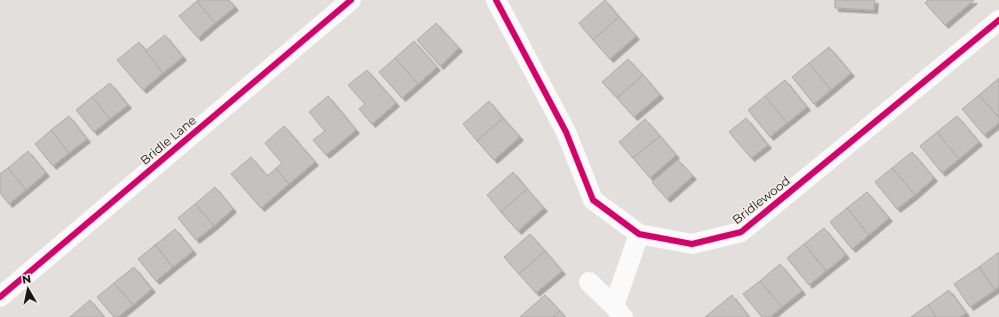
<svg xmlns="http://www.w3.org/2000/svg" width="999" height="317" font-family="Montserrat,sans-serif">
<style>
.building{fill:#c5c1c0;stroke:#aeaba9;filter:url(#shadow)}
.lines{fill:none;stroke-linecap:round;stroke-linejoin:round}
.street{stroke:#fbfafa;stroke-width:20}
.cycleway-casing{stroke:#f3ebe8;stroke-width:8}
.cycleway{stroke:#d6006c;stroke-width:6}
.labels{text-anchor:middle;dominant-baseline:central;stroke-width:3;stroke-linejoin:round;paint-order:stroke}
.street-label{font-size:12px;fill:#1a1816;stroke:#f3ebe8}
</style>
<defs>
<filter id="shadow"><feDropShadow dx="3.5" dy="3.5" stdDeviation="0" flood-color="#0004"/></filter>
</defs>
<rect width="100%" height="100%" fill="#e3dfdd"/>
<g class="building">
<polygon points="198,0 229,0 235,7 215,23 197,1"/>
<polygon points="605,0 619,17 593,40 579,23"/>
<polygon points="835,0 875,0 874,10 835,8"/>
<polygon points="928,0 974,0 945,25 925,3"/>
<polygon points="197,1 215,23 198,38 179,16"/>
<polygon points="619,17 636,36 610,59 593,40"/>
<polygon points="436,23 459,48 440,66 417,40"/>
<polygon points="165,35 183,57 163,73 145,51"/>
<polygon points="414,41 437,67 418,84 395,58"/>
<polygon points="139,42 163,73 143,90 117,60"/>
<polygon points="829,47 851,73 831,90 809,63"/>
<polygon points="395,58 418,84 402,98 379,72"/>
<polygon points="628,59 643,75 617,98 602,82"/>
<polygon points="809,63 831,90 814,104 792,77"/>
<polygon points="367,70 396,103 372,124 359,109 365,104 348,85"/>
<polygon points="643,75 660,95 634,117 617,98"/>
<polygon points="999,78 999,118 979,95"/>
<polygon points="785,80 807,107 787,123 765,96"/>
<polygon points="110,83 128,105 110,119 92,97"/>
<polygon points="979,95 999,118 999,123 984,135 962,109"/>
<polygon points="328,96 356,130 326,155 313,140 325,131 309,112"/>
<polygon points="765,96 787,123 770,137 748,110"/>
<polygon points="92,97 110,119 94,132 76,110"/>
<polygon points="489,101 503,118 477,141 463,124"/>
<polygon points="69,116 87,139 69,153 51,130"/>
<polygon points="957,116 979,142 959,159 937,132"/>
<polygon points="503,118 520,137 494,160 477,141"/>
<polygon points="746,118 768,145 751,158 729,132"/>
<polygon points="645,119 660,136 633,158 619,142"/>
<polygon points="284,126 315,162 289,184 276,168 282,163 265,143"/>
<polygon points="51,130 69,153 53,166 35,144"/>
<polygon points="937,132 959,159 942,173 920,146"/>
<polygon points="660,136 676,155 650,178 633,158"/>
<polygon points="28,151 46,173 26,190 8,168"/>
<polygon points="912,152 934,178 915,195 892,168"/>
<polygon points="251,157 267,176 276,168 289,184 261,208 231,174"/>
<polygon points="678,160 693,176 667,199 652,182"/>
<polygon points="8,168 26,190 9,204 0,193 0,174"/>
<polygon points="892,168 915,195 897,209 875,182"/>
<polygon points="513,172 527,189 501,212 487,195"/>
<polygon points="215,187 233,209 214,226 195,204"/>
<polygon points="527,189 544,208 518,231 501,212"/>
<polygon points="867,192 889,218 869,235 847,208"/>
<polygon points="195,204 214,226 196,240 178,218"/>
<polygon points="847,208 869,235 852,249 830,222"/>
<polygon points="824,228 846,255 826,271 804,244"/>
<polygon points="175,229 193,251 173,267 155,245"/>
<polygon points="530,234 545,251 519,274 504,257"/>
<polygon points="804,244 826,271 809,285 787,258"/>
<polygon points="155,245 173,267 156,281 138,259"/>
<polygon points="545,251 562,271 536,293 519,274"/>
<polygon points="999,252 999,287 995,290 979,267"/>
<polygon points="780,264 802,291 782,307 760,281"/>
<polygon points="134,267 152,289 133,305 114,283"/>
<polygon points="979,267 995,290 970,307 954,284"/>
<polygon points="760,281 782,307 770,317 762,317 743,294"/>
<polygon points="114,283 133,305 118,317 114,317 97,297"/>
<polygon points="949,290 966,313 960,317 936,317 928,305"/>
<polygon points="545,295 560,311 553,317 520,317"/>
<polygon points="732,295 749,317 705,317"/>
<polygon points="90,300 104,317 70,317"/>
<polygon points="928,305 936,317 911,317"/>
<polygon points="560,311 565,317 553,317"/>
</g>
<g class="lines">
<g class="street">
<polyline points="496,0 566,132 593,200 639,234 692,244 741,232 999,20"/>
<polyline points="589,282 614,306 623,317"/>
<polyline points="0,297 351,0"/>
<polyline points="614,306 639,234"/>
</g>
<defs>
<g id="cycleway">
<polyline points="496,0 566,132 593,200 639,234 692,244 741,232 999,20"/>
<polyline points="0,297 351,0"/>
</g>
</defs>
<use href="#cycleway" class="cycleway-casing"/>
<use href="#cycleway" class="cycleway"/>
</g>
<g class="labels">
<g class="street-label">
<text transform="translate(168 140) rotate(-40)">Bridle Lane</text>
<text transform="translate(761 200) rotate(-38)">Bridlewood</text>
</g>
</g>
<g transform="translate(28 289) rotate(351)" stroke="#f3ebe8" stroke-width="3" paint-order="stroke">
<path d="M0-3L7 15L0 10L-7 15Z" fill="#1a1816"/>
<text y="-6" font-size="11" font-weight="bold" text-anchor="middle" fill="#1a1816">N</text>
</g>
</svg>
